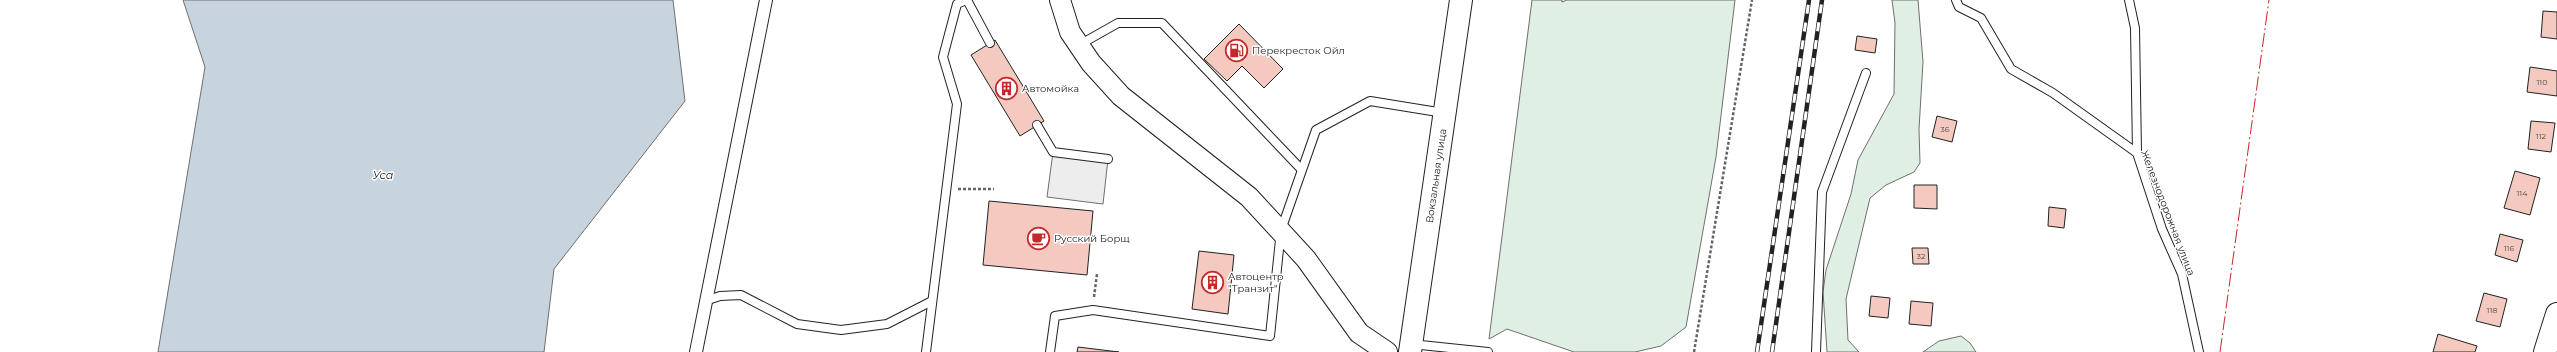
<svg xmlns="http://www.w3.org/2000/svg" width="2557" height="352" font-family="Montserrat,sans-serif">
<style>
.green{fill:#e0efe3;stroke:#6f6f6f}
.parking{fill:#ededed;stroke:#6f6f6f}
.water{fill:#c7d3dd;stroke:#6f6f6f}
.building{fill:#f3c9c0;stroke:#222}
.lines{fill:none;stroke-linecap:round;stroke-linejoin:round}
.service-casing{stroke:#222;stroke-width:10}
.pedestrian-casing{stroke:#222;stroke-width:14}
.tertiary-casing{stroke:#222;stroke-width:22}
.secondary-casing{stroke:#222;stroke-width:24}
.primary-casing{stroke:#222;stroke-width:24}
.path{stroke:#646464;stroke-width:2.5;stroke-dasharray:3 2;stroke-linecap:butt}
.service{stroke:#fff;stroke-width:8}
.pedestrian{stroke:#fff;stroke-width:12}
.tertiary{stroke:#fff;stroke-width:20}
.secondary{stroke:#fff;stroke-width:22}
.primary{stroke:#fff;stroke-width:22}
.rail-casing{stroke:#222;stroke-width:4.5}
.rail{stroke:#fff;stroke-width:3;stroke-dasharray:9;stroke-linecap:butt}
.power{stroke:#c62828;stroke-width:1;stroke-dasharray:14 3 2 3;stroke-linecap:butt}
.labels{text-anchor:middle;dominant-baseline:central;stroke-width:3;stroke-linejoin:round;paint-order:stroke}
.number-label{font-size:8px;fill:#564c4a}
.poi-label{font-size:10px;fill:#222;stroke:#fff;text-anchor:start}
.street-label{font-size:10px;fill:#222;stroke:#fff}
.water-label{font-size:11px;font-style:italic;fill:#222;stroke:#fff}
</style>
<rect width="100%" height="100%" fill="#fff"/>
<g class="green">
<polygon points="1532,0 1562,0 1562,2 1567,0 1735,0 1716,157 1686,327 1661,346 1635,352 1574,352 1507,329 1489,339"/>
<polygon points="1892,0 1918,0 1923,62 1919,129 1920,163 1914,172 1886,185 1870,198 1846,299 1848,340 1859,352 1827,352 1823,292 1826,270 1851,194 1858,160 1894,94 1895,23"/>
<polygon points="1961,336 1970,343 1976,352 1923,352 1939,341"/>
</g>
<polygon class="parking" points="1053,152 1108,159 1103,204 1047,197"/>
<polygon class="water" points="183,0 673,0 685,101 554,269 544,352 158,352 205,67"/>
<g class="building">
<polygon points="2543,11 2557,12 2557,39 2541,37"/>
<polygon points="1239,24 1283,69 1264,88 1242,66 1227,81 1204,59"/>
<polygon points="1857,36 1877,39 1875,53 1855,50"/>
<polygon points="995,40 1044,121 1020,136 971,55"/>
<polygon points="2530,67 2557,71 2557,96 2527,92"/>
<polygon points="1937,116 1957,121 1952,142 1932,137"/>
<polygon points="2531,121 2555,123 2551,152 2528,149"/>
<polygon points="2515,171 2540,178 2530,215 2504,208"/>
<polygon points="1914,185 1937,185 1937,209 1914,208"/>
<polygon points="989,201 1093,211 1087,275 983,265"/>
<polygon points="2049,207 2066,209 2064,228 2048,226"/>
<polygon points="2500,234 2523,240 2517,262 2495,255"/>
<polygon points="1912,248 1928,248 1929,264 1913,264"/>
<polygon points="1199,251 1234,255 1228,314 1192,309"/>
<polygon points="2484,293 2507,299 2500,327 2476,321"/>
<polygon points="1871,296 1890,298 1888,318 1869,316"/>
<polygon points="1911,301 1933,303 1931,326 1909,324"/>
<polygon points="2438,334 2477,346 2475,352 2433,352"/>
<polygon points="1078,347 1119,352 1077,352"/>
</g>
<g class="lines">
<defs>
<g id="service">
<polyline points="967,0 990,43"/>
<polyline points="1956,0 1959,7 1981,18 2011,69 2053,93 2137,153 2162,229 2182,274 2199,352"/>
<polyline points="2129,0 2135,28 2137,153"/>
<polyline points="1079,45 1118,23 1162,23 1301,169"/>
<polyline points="1037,125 1053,152 1108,159"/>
<polyline points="705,301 720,296 741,295 797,324 841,330 887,324 932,301"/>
<polyline points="1411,344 1488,352"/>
<polyline points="926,352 957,104 943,57 957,4 966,0"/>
<polyline points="1050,352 1055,316 1093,310 1270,336 1281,230 1316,130 1370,101 1444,113"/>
<polyline points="1816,352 1822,192 1866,73"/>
</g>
<polyline id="pedestrian" points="696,352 766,0"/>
<polyline id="tertiary" points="1060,0 1070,32 1091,63 1121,96 1249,197 1306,259 1359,333 1387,352"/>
<polyline id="secondary" points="2545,352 2557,314"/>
<g id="primary">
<path id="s1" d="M1410 352 1461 0"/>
</g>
</defs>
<use href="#service" class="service-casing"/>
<use href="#pedestrian" class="pedestrian-casing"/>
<use href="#tertiary" class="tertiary-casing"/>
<use href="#secondary" class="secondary-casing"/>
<use href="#primary" class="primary-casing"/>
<g class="path">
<polyline points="958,189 994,189"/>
<polyline points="1094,297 1097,274"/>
<polyline points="1694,352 1752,0"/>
</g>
<use href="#service" class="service"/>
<use href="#pedestrian" class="pedestrian"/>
<use href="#tertiary" class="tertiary"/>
<use href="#secondary" class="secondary"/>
<use href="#primary" class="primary"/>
<defs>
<g id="rail">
<polyline points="1757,352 1809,0"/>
<polyline points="1772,352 1822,0"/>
</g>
</defs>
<use href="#rail" class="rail-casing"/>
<use href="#rail" class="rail"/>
<polyline class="power" points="2220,352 2269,0"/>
</g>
<defs>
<symbol id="fuel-ring" viewBox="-11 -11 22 22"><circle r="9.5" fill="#fff" stroke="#c62828" stroke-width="1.5"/><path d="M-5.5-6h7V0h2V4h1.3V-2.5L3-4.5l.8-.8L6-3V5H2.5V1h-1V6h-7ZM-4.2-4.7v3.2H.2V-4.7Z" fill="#c62828"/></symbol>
<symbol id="building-ring" viewBox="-11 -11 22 22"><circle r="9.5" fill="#fff" stroke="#c62828" stroke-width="1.5"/><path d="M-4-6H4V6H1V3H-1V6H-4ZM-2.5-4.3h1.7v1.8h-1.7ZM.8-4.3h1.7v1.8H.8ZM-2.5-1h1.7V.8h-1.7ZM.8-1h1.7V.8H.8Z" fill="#c62828"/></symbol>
<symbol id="cafe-ring" viewBox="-11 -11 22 22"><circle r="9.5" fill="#fff" stroke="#c62828" stroke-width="1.5"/><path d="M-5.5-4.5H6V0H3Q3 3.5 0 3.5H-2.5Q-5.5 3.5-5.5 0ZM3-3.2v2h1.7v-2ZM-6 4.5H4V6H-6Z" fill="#c62828"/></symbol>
</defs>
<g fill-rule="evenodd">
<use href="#fuel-ring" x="1224" y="38" width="25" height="25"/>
<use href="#building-ring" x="994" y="76" width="25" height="25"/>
<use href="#cafe-ring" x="1026" y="226" width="25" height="25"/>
<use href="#building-ring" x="1200" y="270" width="25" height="25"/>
</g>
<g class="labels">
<g class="number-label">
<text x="2542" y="82">110</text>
<text x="1945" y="129">36</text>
<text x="2541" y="136">112</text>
<text x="2522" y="193">114</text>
<text x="2509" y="248">116</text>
<text x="1921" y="256">32</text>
<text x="2492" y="310">118</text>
</g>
<g class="poi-label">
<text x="1252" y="50">Перекресток Ойл</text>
<text x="1022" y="88">Автомойка</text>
<text x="1054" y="238">Русский Борщ</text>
<text x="1228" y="276">Автоцентр<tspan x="1228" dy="12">"Транзит"</tspan></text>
</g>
<g class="street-label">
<text stroke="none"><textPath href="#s1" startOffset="178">Вокзальная улица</textPath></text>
<text transform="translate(2168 213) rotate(69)">Железнодорожная улица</text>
</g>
<g class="water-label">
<text x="383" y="175">Уса</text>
</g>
</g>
</svg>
